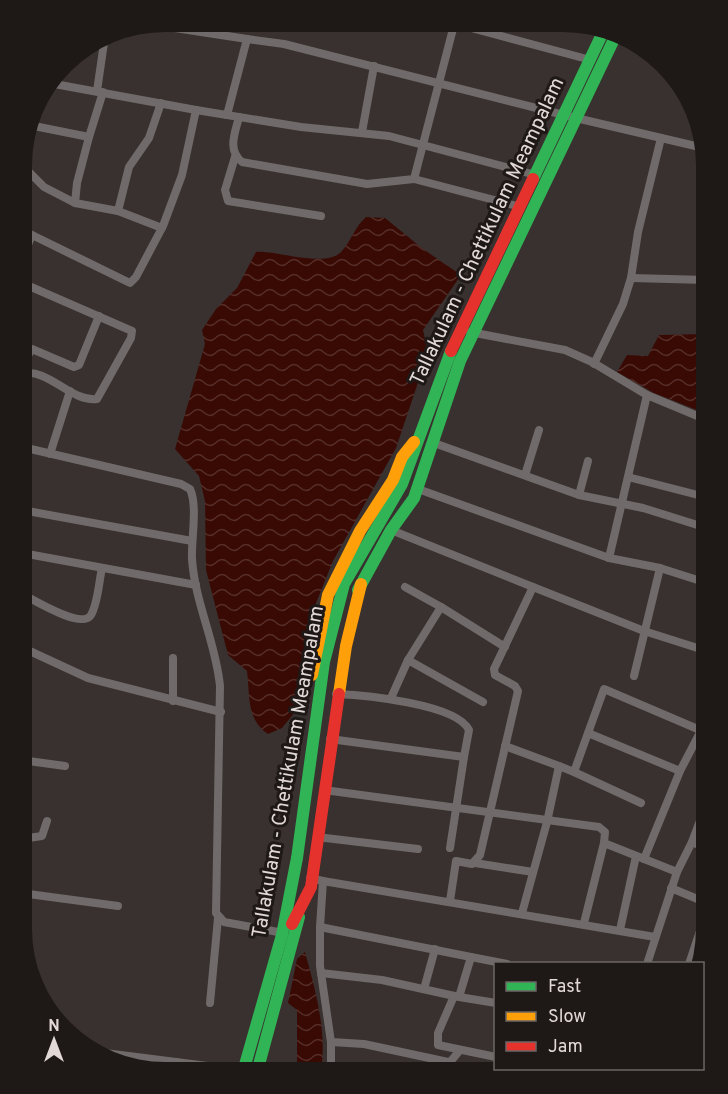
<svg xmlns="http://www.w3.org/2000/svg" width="728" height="1094" font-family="Overpass,sans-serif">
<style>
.water{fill:url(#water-waves)}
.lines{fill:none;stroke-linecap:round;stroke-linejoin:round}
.street{stroke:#706b6a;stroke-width:8}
.fast{stroke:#30b455;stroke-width:12}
.slow{stroke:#ff9f0a;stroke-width:12}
.jam{stroke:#e5322d;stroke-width:12}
.labels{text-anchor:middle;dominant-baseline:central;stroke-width:6;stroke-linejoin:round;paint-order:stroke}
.street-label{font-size:20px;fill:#e2d9d7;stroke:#1e1817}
</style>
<defs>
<pattern id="water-waves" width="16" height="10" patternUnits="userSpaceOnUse" patternTransform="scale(1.5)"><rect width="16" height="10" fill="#390a04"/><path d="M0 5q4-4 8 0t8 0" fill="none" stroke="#552d28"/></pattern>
</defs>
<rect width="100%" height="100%" fill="#38312f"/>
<g class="water">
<path d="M366 217 385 218 423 249 461 275 423 330 428 353 396 448 333 561 308 623 295 712 282 728 268 734C246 720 250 694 247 671L228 655 206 570 205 501 199 476 175 449 205 344 202 330 216 309 237 288 256 252C276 250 327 269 342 251 352 240 353 229 366 217Z"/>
<polygon points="707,334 707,414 654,393 617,372 627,355 648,356 659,335"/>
<path d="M305 952C316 992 327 1031 321 1072H297V1010L288 1003 297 959Z"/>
</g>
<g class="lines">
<g class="street">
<polyline points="460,25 587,59"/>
<polyline points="175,28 247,39"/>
<polyline points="49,83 196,110"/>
<polyline points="97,91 105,36"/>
<polyline points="227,115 247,39 284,44 576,118 704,148"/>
<path d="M239 117C235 133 227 150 242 162L367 184 414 179 454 25"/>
<polyline points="29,125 89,137 77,183 75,203 118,211 162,228"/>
<polyline points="362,132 374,66"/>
<polyline points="89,137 103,92"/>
<polyline points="235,157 225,190 228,201 321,216"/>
<polyline points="22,165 44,187 75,203"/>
<polyline points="414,179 517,206"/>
<polyline points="118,211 129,167 149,138 161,103"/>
<polyline points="22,230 32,235"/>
<polyline points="22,259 32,235 130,283 136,277 163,226 182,175 196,110 301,127 389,136 532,174"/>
<polyline points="631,278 707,280"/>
<polyline points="470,332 565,350 592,362 647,395 609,558 660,568 707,583"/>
<polyline points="594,364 623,304 631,278 638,232 661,138"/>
<polyline points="22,365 32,349 74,367 79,365 99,316"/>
<path d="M22 374C48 367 70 402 97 399L131 338 132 331 22 283"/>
<polyline points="647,395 707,420"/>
<polyline points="434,443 579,495 643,508 707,528"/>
<path d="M22 447 181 484 190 489C198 506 191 540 192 559 195 603 216 643 220 686L216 913 224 922 278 932"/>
<polyline points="50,454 70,391"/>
<polyline points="525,475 539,430"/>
<polyline points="628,477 698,495"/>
<polyline points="418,489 609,558"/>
<polyline points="579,495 588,461"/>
<polyline points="22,510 192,541"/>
<polyline points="391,530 533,587 494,669 495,675 515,686 518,691 480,855 472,864 456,861 450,901"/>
<polyline points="22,553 196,585"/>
<polyline points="405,587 441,607"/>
<polyline points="533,587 644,631 707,651"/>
<path d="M22 594C34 600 82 630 91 615 98 603 99 581 102 568"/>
<polyline points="21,647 88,678 221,712"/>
<polyline points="173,658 173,701"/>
<polyline points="634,676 660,568"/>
<path d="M336 694C364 695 457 704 469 730L464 757"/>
<polyline points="391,698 408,660"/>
<polyline points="483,702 408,660 441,607 505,647"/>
<polyline points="588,733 604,689 707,733"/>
<polyline points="330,739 464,757 450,848"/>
<polyline points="505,746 559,766"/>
<polyline points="21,760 65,766"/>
<polyline points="680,771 707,719"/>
<polyline points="574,772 641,803"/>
<polyline points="324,790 599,827 605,832 604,843 677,872"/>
<polyline points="317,837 418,849"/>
<polyline points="21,839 42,836 47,821"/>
<polyline points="692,842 703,813 707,810"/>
<polyline points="475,863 533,872"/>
<polyline points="310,878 323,881 320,927 471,957 459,997 382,980 321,973"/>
<polyline points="323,881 655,937"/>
<polyline points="671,888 707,903"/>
<polyline points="21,893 118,906"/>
<polyline points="522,913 547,822 559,766 574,772 588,733 680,771 644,859"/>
<polyline points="584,923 604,843"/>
<polyline points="320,927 320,966 331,1042 331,1072"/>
<polyline points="620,930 636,856"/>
<polyline points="471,957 507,964"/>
<polyline points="647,964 677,872 692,842 707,849"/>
<polyline points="689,964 707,910"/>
<polyline points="424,989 435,949"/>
<polyline points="454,996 438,1033 438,1045 496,1057"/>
<polyline points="459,997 496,1003"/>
<polyline points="210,1003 218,918"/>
<polyline points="331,1042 364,1044 448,1062 451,1061 460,1050"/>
<polyline points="97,1052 239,1070"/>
<polyline points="332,1067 352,1072"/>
<polyline points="561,1068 574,1071"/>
<polyline points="176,1072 177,1062"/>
</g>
<g class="fast">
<polyline points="533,179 604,30"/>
<polyline points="358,590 391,530 414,498 460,361 616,35"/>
<polyline points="243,1072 282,935 297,858 324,662 344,584 402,484 451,351"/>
<polyline points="257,1072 299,917"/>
</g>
<g class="slow">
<polyline points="312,675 328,595 360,531 393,480 402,457 414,442"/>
<polyline points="339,694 346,646 361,584"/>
</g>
<g class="jam">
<polyline points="451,351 533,179"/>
<polyline points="292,924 311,887 339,694"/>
</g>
</g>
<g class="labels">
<g class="street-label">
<text transform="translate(488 232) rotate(-65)">Tallakulam - Chettikulam Meampalam</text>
<text transform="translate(289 772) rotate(-80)">Tallakulam - Chettikulam Meampalam</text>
</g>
</g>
<path d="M0 0H728V1094H0ZM165 32H563A133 133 0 0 1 696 165V929A133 133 0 0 1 563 1062H165A133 133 0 0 1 32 929V165A133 133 0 0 1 165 32Z" fill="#1e1817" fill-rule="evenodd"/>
<rect x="494" y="962" width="210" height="108" fill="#1e1817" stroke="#6c6564" stroke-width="1.5"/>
<rect x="506" y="982" width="30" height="9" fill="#30b455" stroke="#6c6564" stroke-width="1.5"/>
<text x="548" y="992" font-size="18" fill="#e2d9d7">Fast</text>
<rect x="506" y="1012" width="30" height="9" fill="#ff9f0a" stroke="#6c6564" stroke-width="1.5"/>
<text x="548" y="1022" font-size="18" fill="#e2d9d7">Slow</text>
<rect x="506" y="1042" width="30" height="9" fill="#e5322d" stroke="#6c6564" stroke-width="1.5"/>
<text x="548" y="1052" font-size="18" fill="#e2d9d7">Jam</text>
<g transform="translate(54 1040)" stroke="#1e1817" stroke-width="4.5" paint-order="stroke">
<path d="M0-4.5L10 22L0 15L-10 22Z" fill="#e2d9d7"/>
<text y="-9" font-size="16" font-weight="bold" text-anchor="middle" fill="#e2d9d7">N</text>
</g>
</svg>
